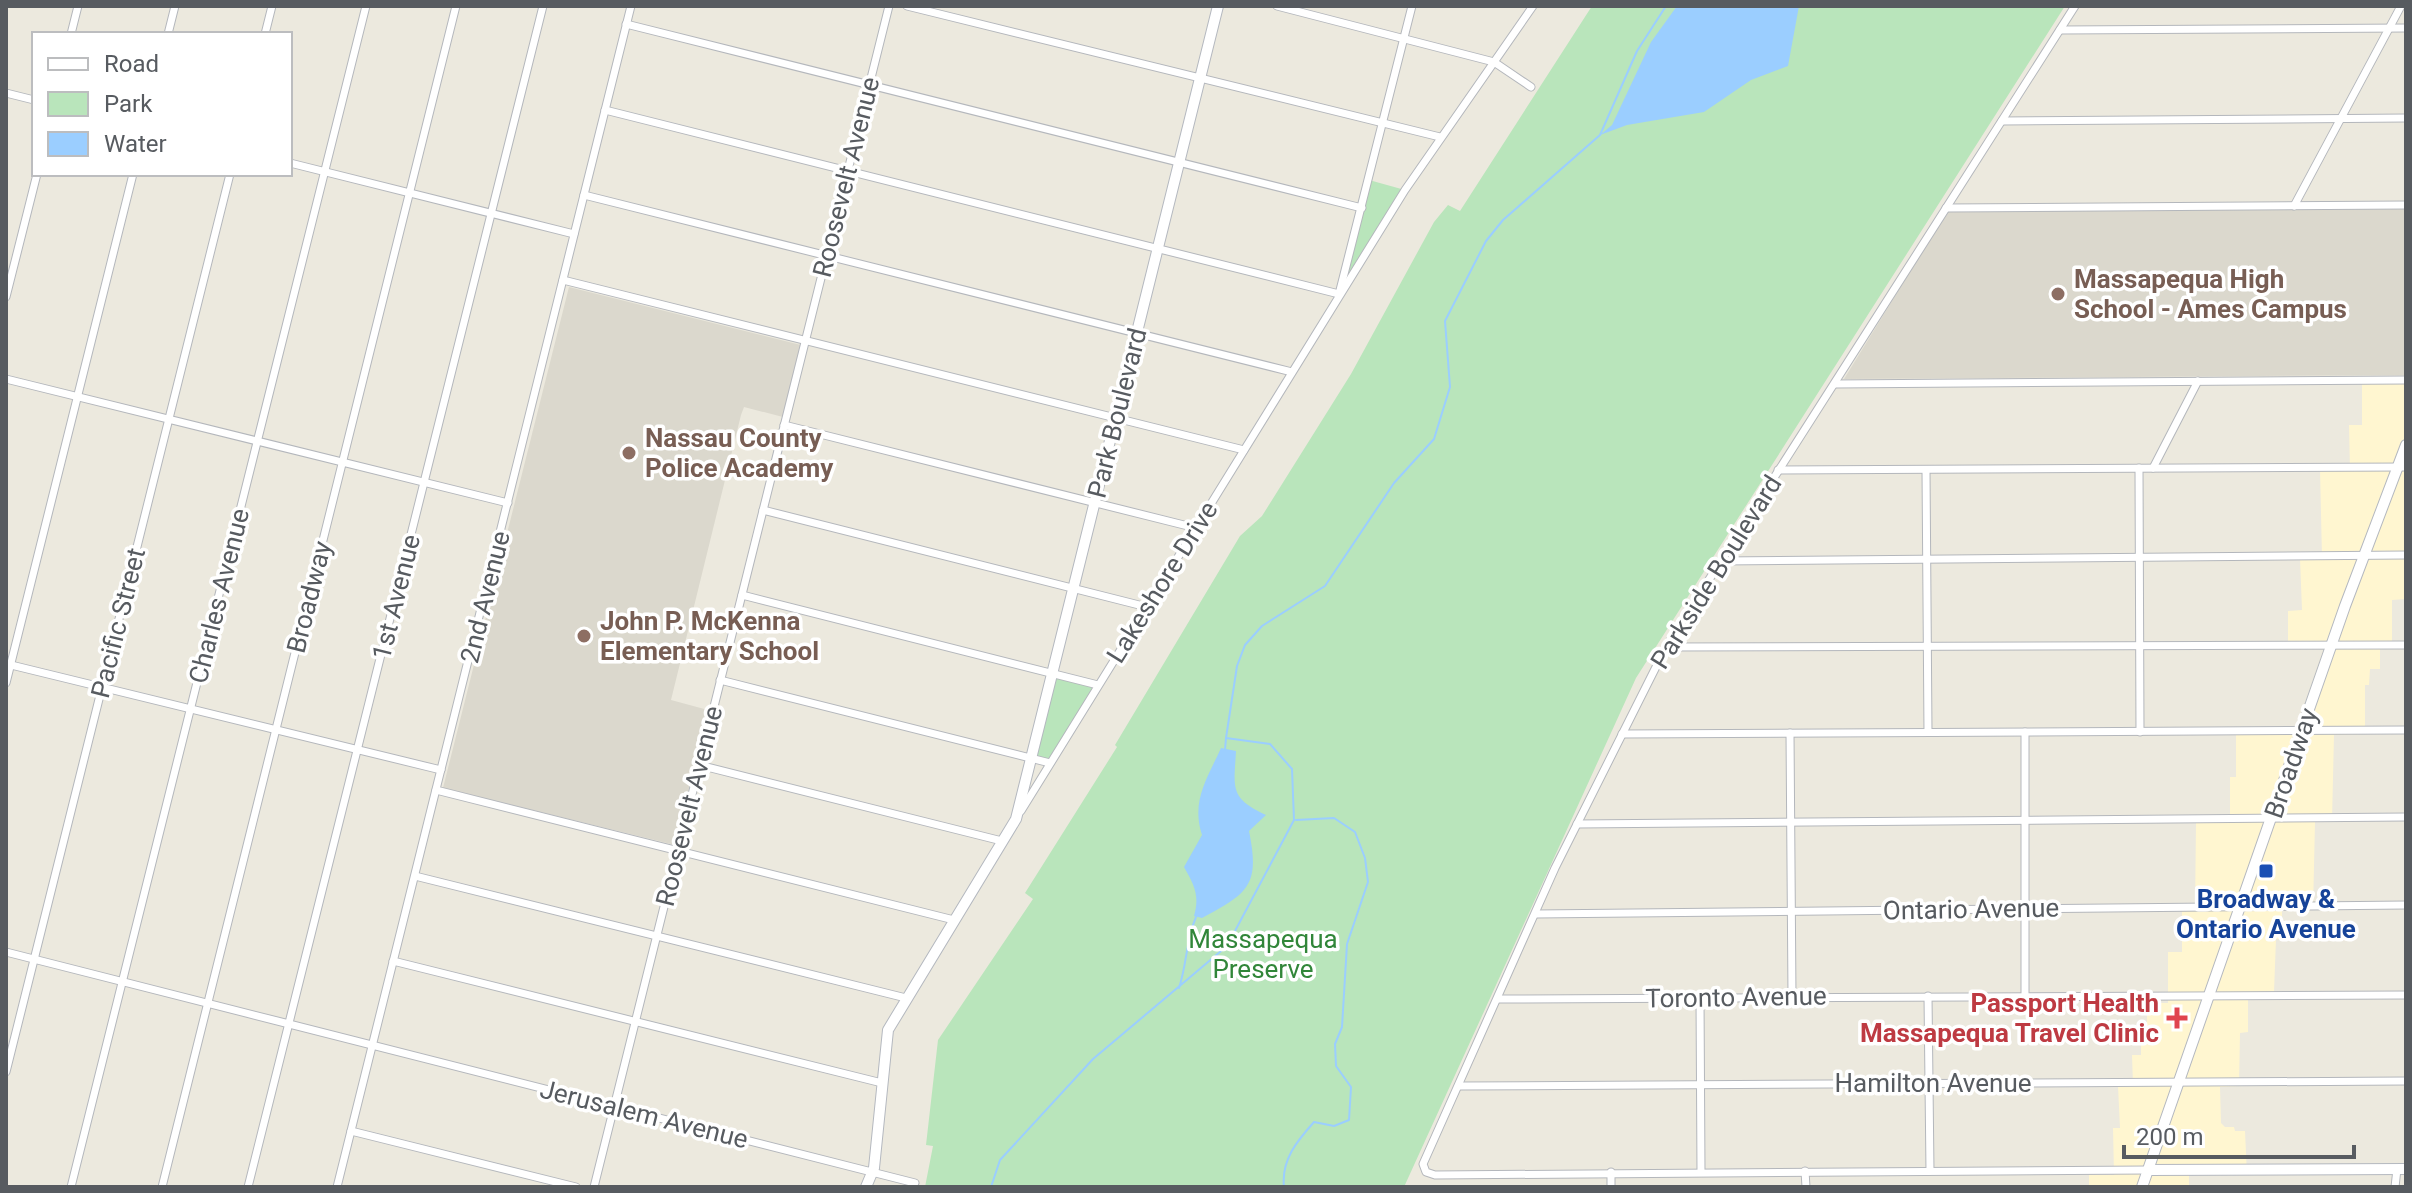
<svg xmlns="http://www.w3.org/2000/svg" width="2412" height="1193" font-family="Roboto,sans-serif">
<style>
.commercial{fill:#fff6d0}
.education{fill:#dbd8cd}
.green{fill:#b9e5bb}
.water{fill:#9bceff}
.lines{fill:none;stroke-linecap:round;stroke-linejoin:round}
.stream{stroke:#9bceff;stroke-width:2}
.street-casing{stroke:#b4b7bc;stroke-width:9}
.secondary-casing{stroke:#b4b8bf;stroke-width:12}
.street{stroke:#fff;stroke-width:7}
.secondary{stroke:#fff;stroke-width:10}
.education-dot{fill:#8d6e63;stroke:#fff;stroke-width:3}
.transit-dot{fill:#1a4fb4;stroke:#fff;stroke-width:3}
.health-dot{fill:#e0444e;stroke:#fff;stroke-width:3}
.labels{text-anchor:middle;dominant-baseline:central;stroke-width:7;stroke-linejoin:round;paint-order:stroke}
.street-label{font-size:26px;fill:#575b60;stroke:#fff}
.education-label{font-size:26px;font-weight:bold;fill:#785e54;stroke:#fff;text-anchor:start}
.transit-label{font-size:26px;font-weight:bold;fill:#164399;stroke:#fff}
.park-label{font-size:26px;fill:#318639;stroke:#fff}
.health-label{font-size:26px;font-weight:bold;fill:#be3a42;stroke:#fff;text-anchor:end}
</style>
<rect width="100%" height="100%" fill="#ece9de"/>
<polygon class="commercial" points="2362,382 2406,383 2406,599 2392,600 2392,645 2380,645 2380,669 2370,669 2369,685 2365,685 2365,734 2334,735 2332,821 2315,822 2313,910 2282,910 2282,939 2276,939 2274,992 2248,993 2248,1032 2240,1033 2239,1086 2220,1087 2221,1123 2225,1127 2234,1127 2235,1131 2245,1131 2247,1175 2189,1175 2189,1187 2089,1187 2089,1175 2114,1175 2113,1128 2120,1128 2118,1086 2133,1085 2132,1055 2141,1055 2141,1040 2147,1040 2147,1003 2168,1003 2168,952 2182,952 2182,910 2195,909 2196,823 2230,823 2230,777 2236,777 2236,735 2294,735 2324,648 2288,647 2288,611 2302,610 2300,559 2322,558 2320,469 2350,470 2349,425 2362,425"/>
<g class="education">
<polygon points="2406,209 2406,375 1844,379 1948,210"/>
<polygon points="569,287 801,345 783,417 744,407 741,415 671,700 708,710 675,845 443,788"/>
</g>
<g class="green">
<polygon points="1592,6 2065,6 1636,678 1404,1187 925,1187 933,1146 926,1145 938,1040 1033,899 1025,893 1117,747 1115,745 1240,536 1262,516 1351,374 1434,222 1448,205 1460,211"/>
<polygon points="1369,180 1405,190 1339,294"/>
<polygon points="1052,673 1098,685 1050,763 1030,758"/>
</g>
<g class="water">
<polygon points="1677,6 1799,6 1788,66 1751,80 1704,112 1627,125 1600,135 1612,125 1651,42"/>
<path d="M1221 748 1236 751C1234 788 1229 798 1266 815L1249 831C1260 885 1249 893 1202 918L1194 916C1200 895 1194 885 1184 867L1202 835C1191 801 1207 779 1221 748Z"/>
</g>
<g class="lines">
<g class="stream">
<polyline points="1225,750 1226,738"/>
<path d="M1179 988C1187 964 1186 940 1196 917"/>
<polyline points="991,1187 1000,1160 1093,1059 1227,946 1294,820 1292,769 1270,744 1226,738 1237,666 1245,645 1262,626 1325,586 1394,483 1434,439 1450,387 1445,321 1486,241 1503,220 1600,135 1637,51 1666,6"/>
<path d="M1284 1187C1281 1160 1297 1141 1314 1122L1334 1126 1349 1120 1351 1087 1336 1066 1335 1044 1342 1027 1347 944 1368 882 1365 858 1355 832 1334 818 1296 820"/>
</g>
<defs>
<g id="street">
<polyline points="907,6 1440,137"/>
<polyline points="1277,6 1494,62 1531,87"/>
<polyline points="2075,6 1666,647 1555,868 1423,1164 1426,1172 1435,1175 2148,1170"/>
<polyline points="626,24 1362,208"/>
<polyline points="2060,30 2406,28"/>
<polyline points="71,34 78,6"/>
<polyline points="168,34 175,6"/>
<polyline points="265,34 272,6"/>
<polyline points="6,93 34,100"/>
<polyline points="605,110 1339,294 1412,6"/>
<polyline points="2002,121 2406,118"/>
<polyline points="290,163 574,234"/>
<polyline points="584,195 1292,372"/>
<polyline points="2294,206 2401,6"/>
<polyline points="1946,208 2406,205"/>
<polyline points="563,280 1244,450"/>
<polyline points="6,297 37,174"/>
<polyline points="6,379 508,503"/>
<polyline points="1835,384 2406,380"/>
<polyline points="784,425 1196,528"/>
<polyline points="2139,468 2140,732"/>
<polyline points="2153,468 2198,381"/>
<polyline points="1778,470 2406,467"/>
<polyline points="1926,470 1928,732"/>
<polyline points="763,510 1147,607"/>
<polyline points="1720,561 2406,555"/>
<polyline points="742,595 1098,685"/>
<polyline points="1666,647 2406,645"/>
<polyline points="7,664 441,770"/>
<polyline points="720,680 1050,763"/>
<polyline points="6,683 133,174"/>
<polyline points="2025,732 2025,995"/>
<polyline points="1790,733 1792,996"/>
<polyline points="1622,734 2406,730"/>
<polyline points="699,765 1002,841"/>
<polyline points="436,790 954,920"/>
<polyline points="1021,811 1405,190 1533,6"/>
<polyline points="1577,824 2406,817"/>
<polyline points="415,876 906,998"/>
<polyline points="1536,914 2406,905"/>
<polyline points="6,952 915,1183"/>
<polyline points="393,961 882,1083"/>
<polyline points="1928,996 1930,1171"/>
<polyline points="1700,997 1701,1172"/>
<polyline points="1499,999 2406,995"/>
<polyline points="6,1072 230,174"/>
<polyline points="1460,1086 2406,1081"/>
<polyline points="351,1131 576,1187"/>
<polyline points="1805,1171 1806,1187"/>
<polyline points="1611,1172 1611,1187"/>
<polyline points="71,1187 366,6"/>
<polyline points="162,1187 456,6"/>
<polyline points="248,1187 543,6"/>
<polyline points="337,1187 631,6"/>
<polyline points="594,1187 889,6"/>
<polyline points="2395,1187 2397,1169"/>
</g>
<g id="secondary">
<polyline points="2148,1170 2406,1169"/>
<polyline points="866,1187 874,1168 888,1030 1016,819 1218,6"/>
<polyline points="2142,1187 2345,606 2406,445"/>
</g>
</defs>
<use href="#street" class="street-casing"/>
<use href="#secondary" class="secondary-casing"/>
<use href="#street" class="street"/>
<use href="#secondary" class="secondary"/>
</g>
<g class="education-dot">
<circle cx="2058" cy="294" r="8"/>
<circle cx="629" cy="453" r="8"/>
<circle cx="584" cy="636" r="8"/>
</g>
<rect class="transit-dot" x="2258" y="863" width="16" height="16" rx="4"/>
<path class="health-dot" d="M2173 1006h8v8h8v8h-8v8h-8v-8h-8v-8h8z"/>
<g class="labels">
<g class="street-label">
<text transform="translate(846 177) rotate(-76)">Roosevelt Avenue</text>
<text transform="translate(1117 413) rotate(-76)">Park Boulevard</text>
<text transform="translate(1716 572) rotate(-58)">Parkside Boulevard</text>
<text transform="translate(1162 582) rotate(-58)">Lakeshore Drive</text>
<text transform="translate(219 596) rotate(-76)">Charles Avenue</text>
<text transform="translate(309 597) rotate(-76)">Broadway</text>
<text transform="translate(396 597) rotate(-76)">1st Avenue</text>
<text transform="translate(485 597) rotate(-76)">2nd Avenue</text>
<text transform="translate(118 623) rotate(-76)">Pacific Street</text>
<text transform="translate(2291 763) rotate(-71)">Broadway</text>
<text transform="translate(689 806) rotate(-76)">Roosevelt Avenue</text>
<text transform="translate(1971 909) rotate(-1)">Ontario Avenue</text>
<text transform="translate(1736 997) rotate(-1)">Toronto Avenue</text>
<text x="1933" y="1083">Hamilton Avenue</text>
<text transform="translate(644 1114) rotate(14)">Jerusalem Avenue</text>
</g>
<g class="education-label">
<text x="2074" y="279">Massapequa High<tspan x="2074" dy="30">School - Ames Campus</tspan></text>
<text x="645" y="438">Nassau County<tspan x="645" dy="30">Police Academy</tspan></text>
<text x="600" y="621">John P. McKenna<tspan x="600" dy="30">Elementary School</tspan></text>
</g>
<g class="transit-label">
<text x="2266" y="899">Broadway &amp;<tspan x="2266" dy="30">Ontario Avenue</tspan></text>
</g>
<g class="park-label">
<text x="1263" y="939">Massapequa<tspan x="1263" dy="30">Preserve</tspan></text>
</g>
<g class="health-label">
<text x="2159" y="1003">Passport Health<tspan x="2159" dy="30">Massapequa Travel Clinic</tspan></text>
</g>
</g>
<rect width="2412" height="1193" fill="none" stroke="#575b60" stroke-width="16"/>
<rect x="32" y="32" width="260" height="144" fill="#ffffff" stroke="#bcbdbf" stroke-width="2"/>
<rect x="48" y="58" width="40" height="12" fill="#ffffff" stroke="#bcbdbf" stroke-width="2"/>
<text x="104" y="72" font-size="24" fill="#575b60">Road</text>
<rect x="48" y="92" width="40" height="24" fill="#b9e5bb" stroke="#bcbdbf" stroke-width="2"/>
<text x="104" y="112" font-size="24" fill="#575b60">Park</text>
<rect x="48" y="132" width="40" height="24" fill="#9bceff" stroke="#bcbdbf" stroke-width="2"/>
<text x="104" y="152" font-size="24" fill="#575b60">Water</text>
<path d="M2124 1145v12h230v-12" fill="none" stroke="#575b60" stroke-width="4"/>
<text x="2136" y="1145" font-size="24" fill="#575b60" stroke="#ffffff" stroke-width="6" paint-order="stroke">200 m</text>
</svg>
